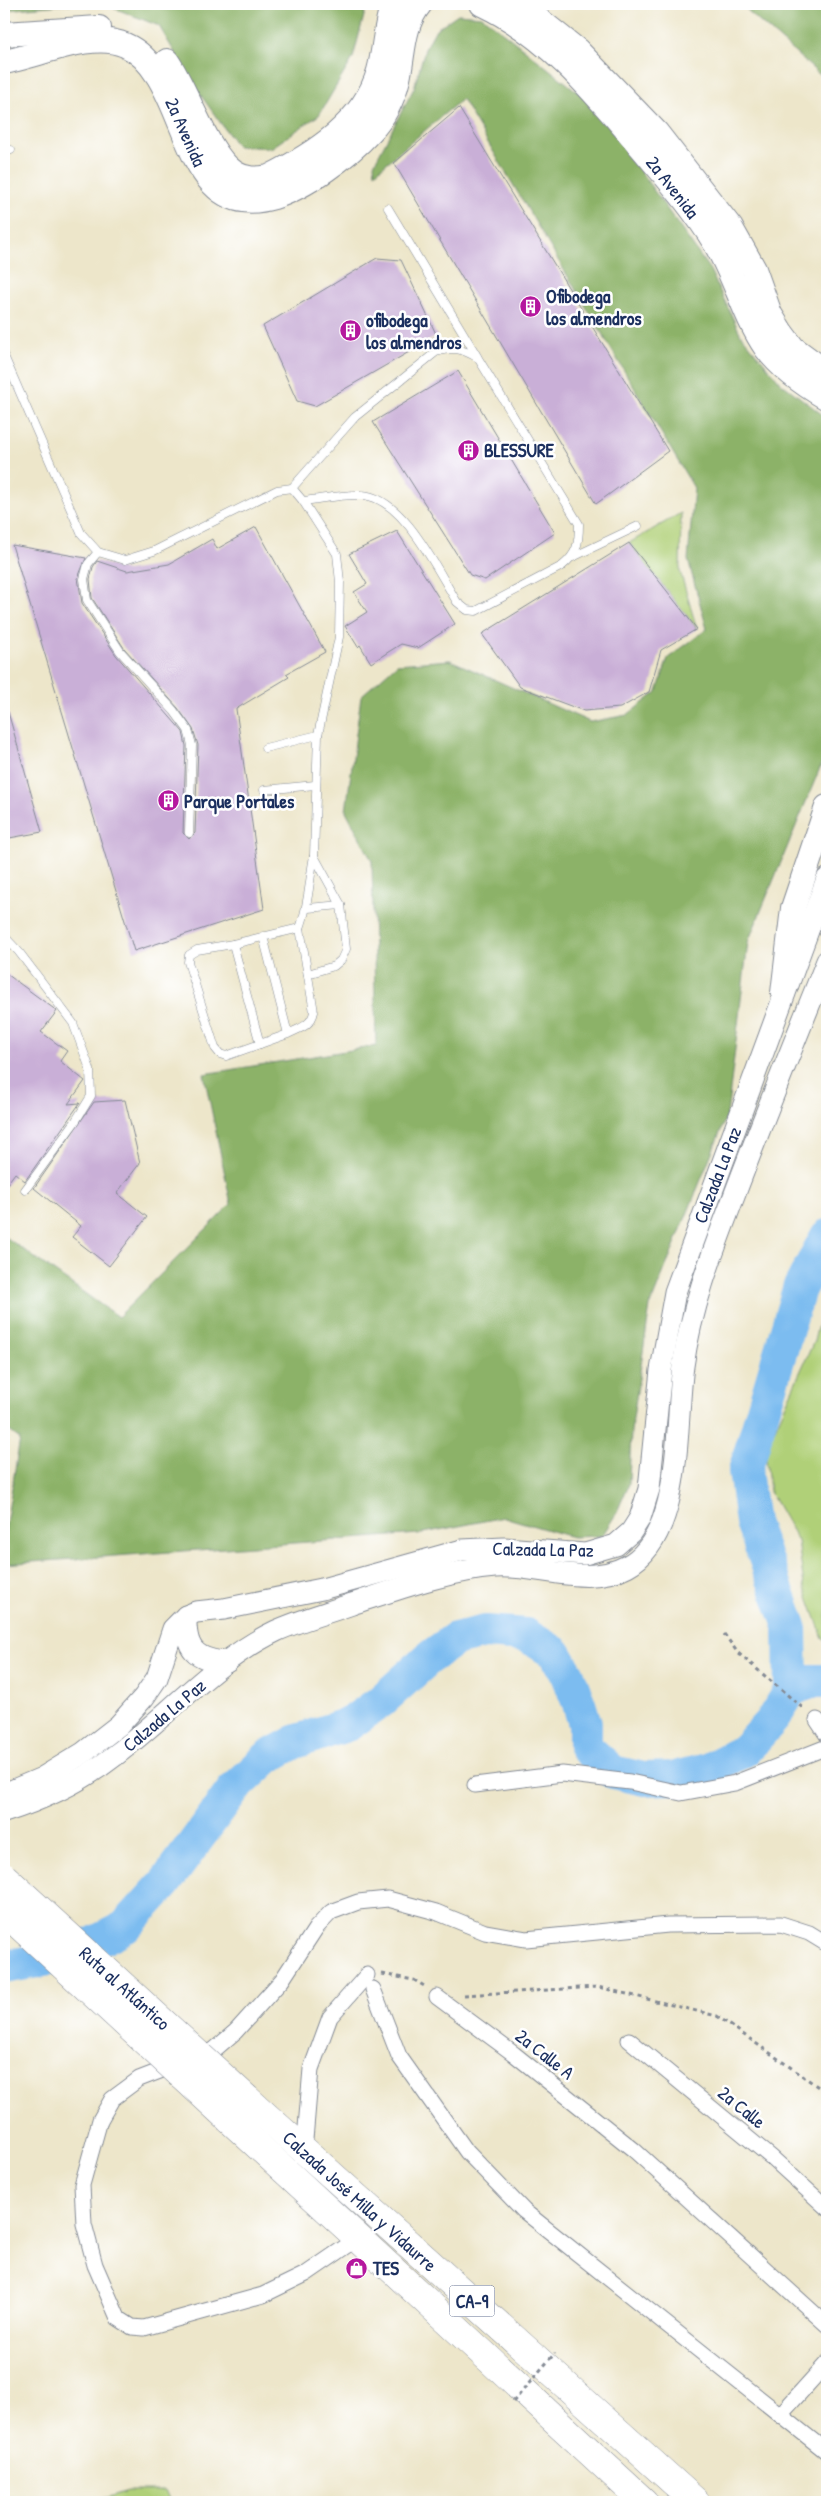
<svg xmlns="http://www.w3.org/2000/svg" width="831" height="2506" font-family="'Patrick Hand',sans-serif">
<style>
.green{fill:#b0d078;stroke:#66806b}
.forest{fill:#8cb268;stroke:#547063}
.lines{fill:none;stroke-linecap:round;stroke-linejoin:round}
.river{stroke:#7bbcf0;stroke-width:34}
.building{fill:#c9afd7}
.lane-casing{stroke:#848a94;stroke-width:9}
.street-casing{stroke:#848a94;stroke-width:17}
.secondary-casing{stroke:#848a94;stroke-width:23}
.primary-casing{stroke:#848a94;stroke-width:26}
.highway-casing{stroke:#848a94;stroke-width:29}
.path{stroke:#848a94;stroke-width:3;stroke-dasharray:4 4;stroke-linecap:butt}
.lane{stroke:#fff;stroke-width:8}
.street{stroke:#fff;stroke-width:15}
.secondary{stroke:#fff;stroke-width:21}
.primary{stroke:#fff;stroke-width:24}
.highway{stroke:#fff;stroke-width:28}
.highway-bridge-casing{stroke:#848a94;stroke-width:29;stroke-linecap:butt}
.path-bridge{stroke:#848a94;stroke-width:3;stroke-dasharray:4 4;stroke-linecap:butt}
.highway-bridge{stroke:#fff;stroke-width:28}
.labels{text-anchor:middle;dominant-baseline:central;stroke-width:5;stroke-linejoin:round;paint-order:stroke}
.shield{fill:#fff;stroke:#5f6d8e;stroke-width:1}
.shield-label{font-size:18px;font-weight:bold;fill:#1b2f5e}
.street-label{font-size:19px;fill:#1b2f5e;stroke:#fff}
.poi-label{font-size:19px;font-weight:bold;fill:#1b2f5e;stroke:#fff;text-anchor:start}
</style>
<rect width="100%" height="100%" fill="#fff"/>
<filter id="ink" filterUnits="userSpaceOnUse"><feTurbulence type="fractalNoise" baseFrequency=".02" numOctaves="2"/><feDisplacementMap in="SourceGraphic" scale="10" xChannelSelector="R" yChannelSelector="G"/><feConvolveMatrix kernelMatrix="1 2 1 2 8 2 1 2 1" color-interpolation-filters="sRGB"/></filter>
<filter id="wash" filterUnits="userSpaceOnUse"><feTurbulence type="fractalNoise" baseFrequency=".0096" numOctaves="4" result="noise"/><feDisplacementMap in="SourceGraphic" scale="20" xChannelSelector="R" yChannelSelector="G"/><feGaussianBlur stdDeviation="1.12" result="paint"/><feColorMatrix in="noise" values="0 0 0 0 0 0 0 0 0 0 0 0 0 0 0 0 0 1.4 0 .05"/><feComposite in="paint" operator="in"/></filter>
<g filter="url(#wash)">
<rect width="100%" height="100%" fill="#ede6ca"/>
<g class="green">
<polygon points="681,513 680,571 697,629 629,543"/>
<polygon points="827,1288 827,1641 823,1638 804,1586 798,1541 770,1492 765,1451 814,1341"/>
<polygon points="128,2491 165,2491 170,2502 91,2502"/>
</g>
<g class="forest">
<polygon points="4,4 72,4 4,10"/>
<polygon points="104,4 367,4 353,58 319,115 271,148 237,146 197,90 159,26"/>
<polygon points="742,4 827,4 827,81 753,16"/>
<polygon points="458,14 482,16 593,104 710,270 741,335 781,383 827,418 827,751 748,942 727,1115 650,1306 631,1431 629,1484 616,1514 602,1536 572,1537 504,1517 419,1534 4,1564 4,1536 20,1439 4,1427 4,1238 7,1238 118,1317 231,1204 204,1074 376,1046 372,861 346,811 361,696 397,664 450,660 590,722 627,715 657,692 668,658 707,629 688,560 694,488 462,99 375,173 374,164 414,88 425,49 436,29"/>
</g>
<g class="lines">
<g class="river">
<polyline points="791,1690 811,1681 827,1681"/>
<polyline points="4,1967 71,1955 125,1927 165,1883 233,1790 268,1757 295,1742 349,1724 380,1702 430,1657 455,1639 485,1632 526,1635 555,1653 568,1675 579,1704 585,1724 585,1747 613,1772 644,1779 674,1778 707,1770 745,1750 772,1720 791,1690 790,1626 752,1522 745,1471 799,1289 827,1236"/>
</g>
</g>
<g id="blocks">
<g class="building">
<polygon points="459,108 668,451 596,504 394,163"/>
<polygon points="377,258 401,260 437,336 315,406 297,401 263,326"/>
<polygon points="458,371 555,533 485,580 470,575 373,422"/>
<polygon points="256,527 325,652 286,674 289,677 236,709 264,909 134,951 12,545 86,558 78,578 82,603 116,655 183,732 186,746 183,833 189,839 195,833 198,745 193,729 178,708 124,648 92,598 90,579 93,567 97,561 127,571 169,564 212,539 217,549"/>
<polygon points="397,531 455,624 418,648 401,644 371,663 360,645 358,647 345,626 367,612 354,592 367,584 349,554"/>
<polygon points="629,543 697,629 661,650 649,692 620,708 584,711 520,687 482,634"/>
<polygon points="4,712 8,712 42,832 4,839"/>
<polygon points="4,972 57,1011 41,1032 67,1051 60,1061 85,1081 68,1104 80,1103 25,1181 15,1173 4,1188"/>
<polygon points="125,1100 140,1163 117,1193 147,1217 109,1266 72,1237 81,1226 34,1188 94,1102"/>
</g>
</g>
</g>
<g filter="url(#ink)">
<use href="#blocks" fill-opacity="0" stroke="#848a94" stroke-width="1"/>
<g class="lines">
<defs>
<g id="lane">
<polyline points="4,151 11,150"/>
<polyline points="388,208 477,356"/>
<polyline points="4,356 81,533 98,552 125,560 154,551 277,490 292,488 303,501 337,554 340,582 339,637 318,735 314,856 341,905 346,949 341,960 334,966 308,974"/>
<path d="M292 488 355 417 436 352C453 346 463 349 478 358L579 524C579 544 577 554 562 566L476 611 467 610 457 602C437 570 403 496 361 495 342 494 322 499 303 501"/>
<polyline points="98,552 88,564 84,579 87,600 120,651 174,711 188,730 192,745 189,833"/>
<polyline points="573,557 638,526"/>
<polyline points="265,748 318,735"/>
<polyline points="264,790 315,785"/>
<polyline points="308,908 341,905"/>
<path d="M300 928C309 905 309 881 314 856"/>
<polyline points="4,936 19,952 73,1023 90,1069 91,1096 75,1122 25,1190"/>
<path d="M263 936 288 1034 260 1044 233 944 300 928 314 1012C311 1026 300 1028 288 1034"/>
<polyline points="233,944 197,950 189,955 188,962 215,1048 220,1054 226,1056 260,1044"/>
</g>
<g id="street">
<polyline points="817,1720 827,1735"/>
<polyline points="475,1785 562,1774 630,1782 681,1793 735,1783 827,1747"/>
<polyline points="373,1989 399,2056 467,2152 524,2211 827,2452"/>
<polyline points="437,1997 514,2054 634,2150 827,2325"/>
<polyline points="629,2040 771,2157 827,2208"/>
<polyline points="304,2151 311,2069 330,2017 367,1975"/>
<polyline points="357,2239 306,2274 263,2295 144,2328 132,2327 118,2318 95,2265 84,2224 82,2185 100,2120 112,2099 139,2079 214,2050 236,2031 282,1980 316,1928 331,1912 358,1902 388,1899 436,1912 485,1932 526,1939 668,1925 781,1924 809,1933 827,1944"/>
<polyline points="780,2415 827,2363"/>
</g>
<g id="secondary">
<path d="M186 1616C185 1649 195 1660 227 1662"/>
<polyline points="4,1794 42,1778 83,1753 119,1725 144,1697 157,1678 173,1629 186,1616 196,1612 224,1609 322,1589 462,1550 504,1548 585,1554 616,1545 631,1532 640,1518 649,1489 661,1370 675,1292 827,879"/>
<path d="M4 1812C45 1799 83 1781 117 1754 170 1714 215 1660 276 1631 300 1620 327 1613 352 1604 398 1589 447 1571 495 1567 540 1564 586 1588 627 1566 684 1536 675 1422 683 1366 691 1308 712 1254 733 1199 763 1119 795 1040 827 961"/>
</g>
<g id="primary">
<path d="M482 4C548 35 595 93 641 147 667 178 694 208 715 243 735 276 744 316 766 348 781 368 806 386 827 398"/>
<polyline points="519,4 578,51 656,132 731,228 754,269 770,314 781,332 793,348 827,373"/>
<polyline points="4,34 99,28"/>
<path d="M167 61C187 89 208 157 235 173 246 180 257 179 269 177 314 154 365 122 379 71 385 49 385 25 393 4"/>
<path d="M4 62C39 56 92 30 125 45 193 74 176 226 274 197 306 187 348 156 370 132 385 116 393 99 398 79 404 52 402 26 420 4"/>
<polyline points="783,993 793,908 827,807"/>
</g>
<g id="highway">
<polyline points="247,2099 696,2502"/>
<polyline points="229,2119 644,2502"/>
</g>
</defs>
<use href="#lane" class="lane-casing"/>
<use href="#street" class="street-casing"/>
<use href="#secondary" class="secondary-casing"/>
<use href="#primary" class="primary-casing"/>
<use href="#highway" class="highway-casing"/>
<g class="path">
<polyline points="724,1634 738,1653 805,1710"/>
<polyline points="382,1974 414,1980 426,1987"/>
<polyline points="464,1995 598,1987 717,2016 827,2093"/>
</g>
<use href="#lane" class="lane"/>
<use href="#street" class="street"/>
<use href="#secondary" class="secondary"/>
<use href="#primary" class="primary"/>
<use href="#highway" class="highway"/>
<defs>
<g id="highway-bridge">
<polyline points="4,1877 247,2099"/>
<polyline points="4,1911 229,2119"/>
</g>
</defs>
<use href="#highway-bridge" class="highway-bridge-casing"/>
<polyline class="path-bridge" points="513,2402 555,2353"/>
<use href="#highway-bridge" class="highway-bridge"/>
</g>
</g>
<defs>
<symbol id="building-disc" viewBox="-11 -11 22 22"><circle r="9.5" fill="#b5179e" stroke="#fff"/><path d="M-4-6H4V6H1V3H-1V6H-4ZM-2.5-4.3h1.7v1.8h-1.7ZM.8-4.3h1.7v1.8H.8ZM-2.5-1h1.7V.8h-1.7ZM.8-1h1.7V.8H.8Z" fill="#fff"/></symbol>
<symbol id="shop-disc" viewBox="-11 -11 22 22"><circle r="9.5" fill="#b5179e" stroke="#fff"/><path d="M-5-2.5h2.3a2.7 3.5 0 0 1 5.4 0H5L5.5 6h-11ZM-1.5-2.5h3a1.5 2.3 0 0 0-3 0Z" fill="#fff"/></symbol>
</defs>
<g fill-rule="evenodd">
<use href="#building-disc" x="518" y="294" width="25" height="25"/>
<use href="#building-disc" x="338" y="318" width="25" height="25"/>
<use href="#building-disc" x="456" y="438" width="25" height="25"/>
<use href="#building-disc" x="156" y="788" width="25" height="25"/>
<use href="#shop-disc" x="344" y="2256" width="25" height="25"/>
</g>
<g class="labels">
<rect class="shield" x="449.5" y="2285.5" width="45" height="31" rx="4"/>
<g class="shield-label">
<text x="472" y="2301">CA-9</text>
</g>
<g class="street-label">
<text transform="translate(186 132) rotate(66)">2a Avenida</text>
<text transform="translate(673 187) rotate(52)">2a Avenida</text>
<text transform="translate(717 1175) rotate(-69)">Calzada La Paz</text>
<text transform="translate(543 1549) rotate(1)">Calzada La Paz</text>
<text transform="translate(164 1715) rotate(-40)">Calzada La Paz</text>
<text transform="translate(125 1988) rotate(42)">Ruta al Atlántico</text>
<text transform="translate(545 2054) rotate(38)">2a Calle A</text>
<text transform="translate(742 2107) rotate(39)">2a Calle</text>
<text transform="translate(360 2201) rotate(42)">Calzada José Milla y Vidaurre</text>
</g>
<g class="poi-label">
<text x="546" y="296">Ofibodega<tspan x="546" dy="22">los almendros</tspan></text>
<text x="366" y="320">ofibodega<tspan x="366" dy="22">los almendros</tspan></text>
<text x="484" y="450">BLESSURE</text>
<text x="184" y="801">Parque Portales</text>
<text x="373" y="2268">TES</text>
</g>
</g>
<rect width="831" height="2506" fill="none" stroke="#fff" stroke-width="20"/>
</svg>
